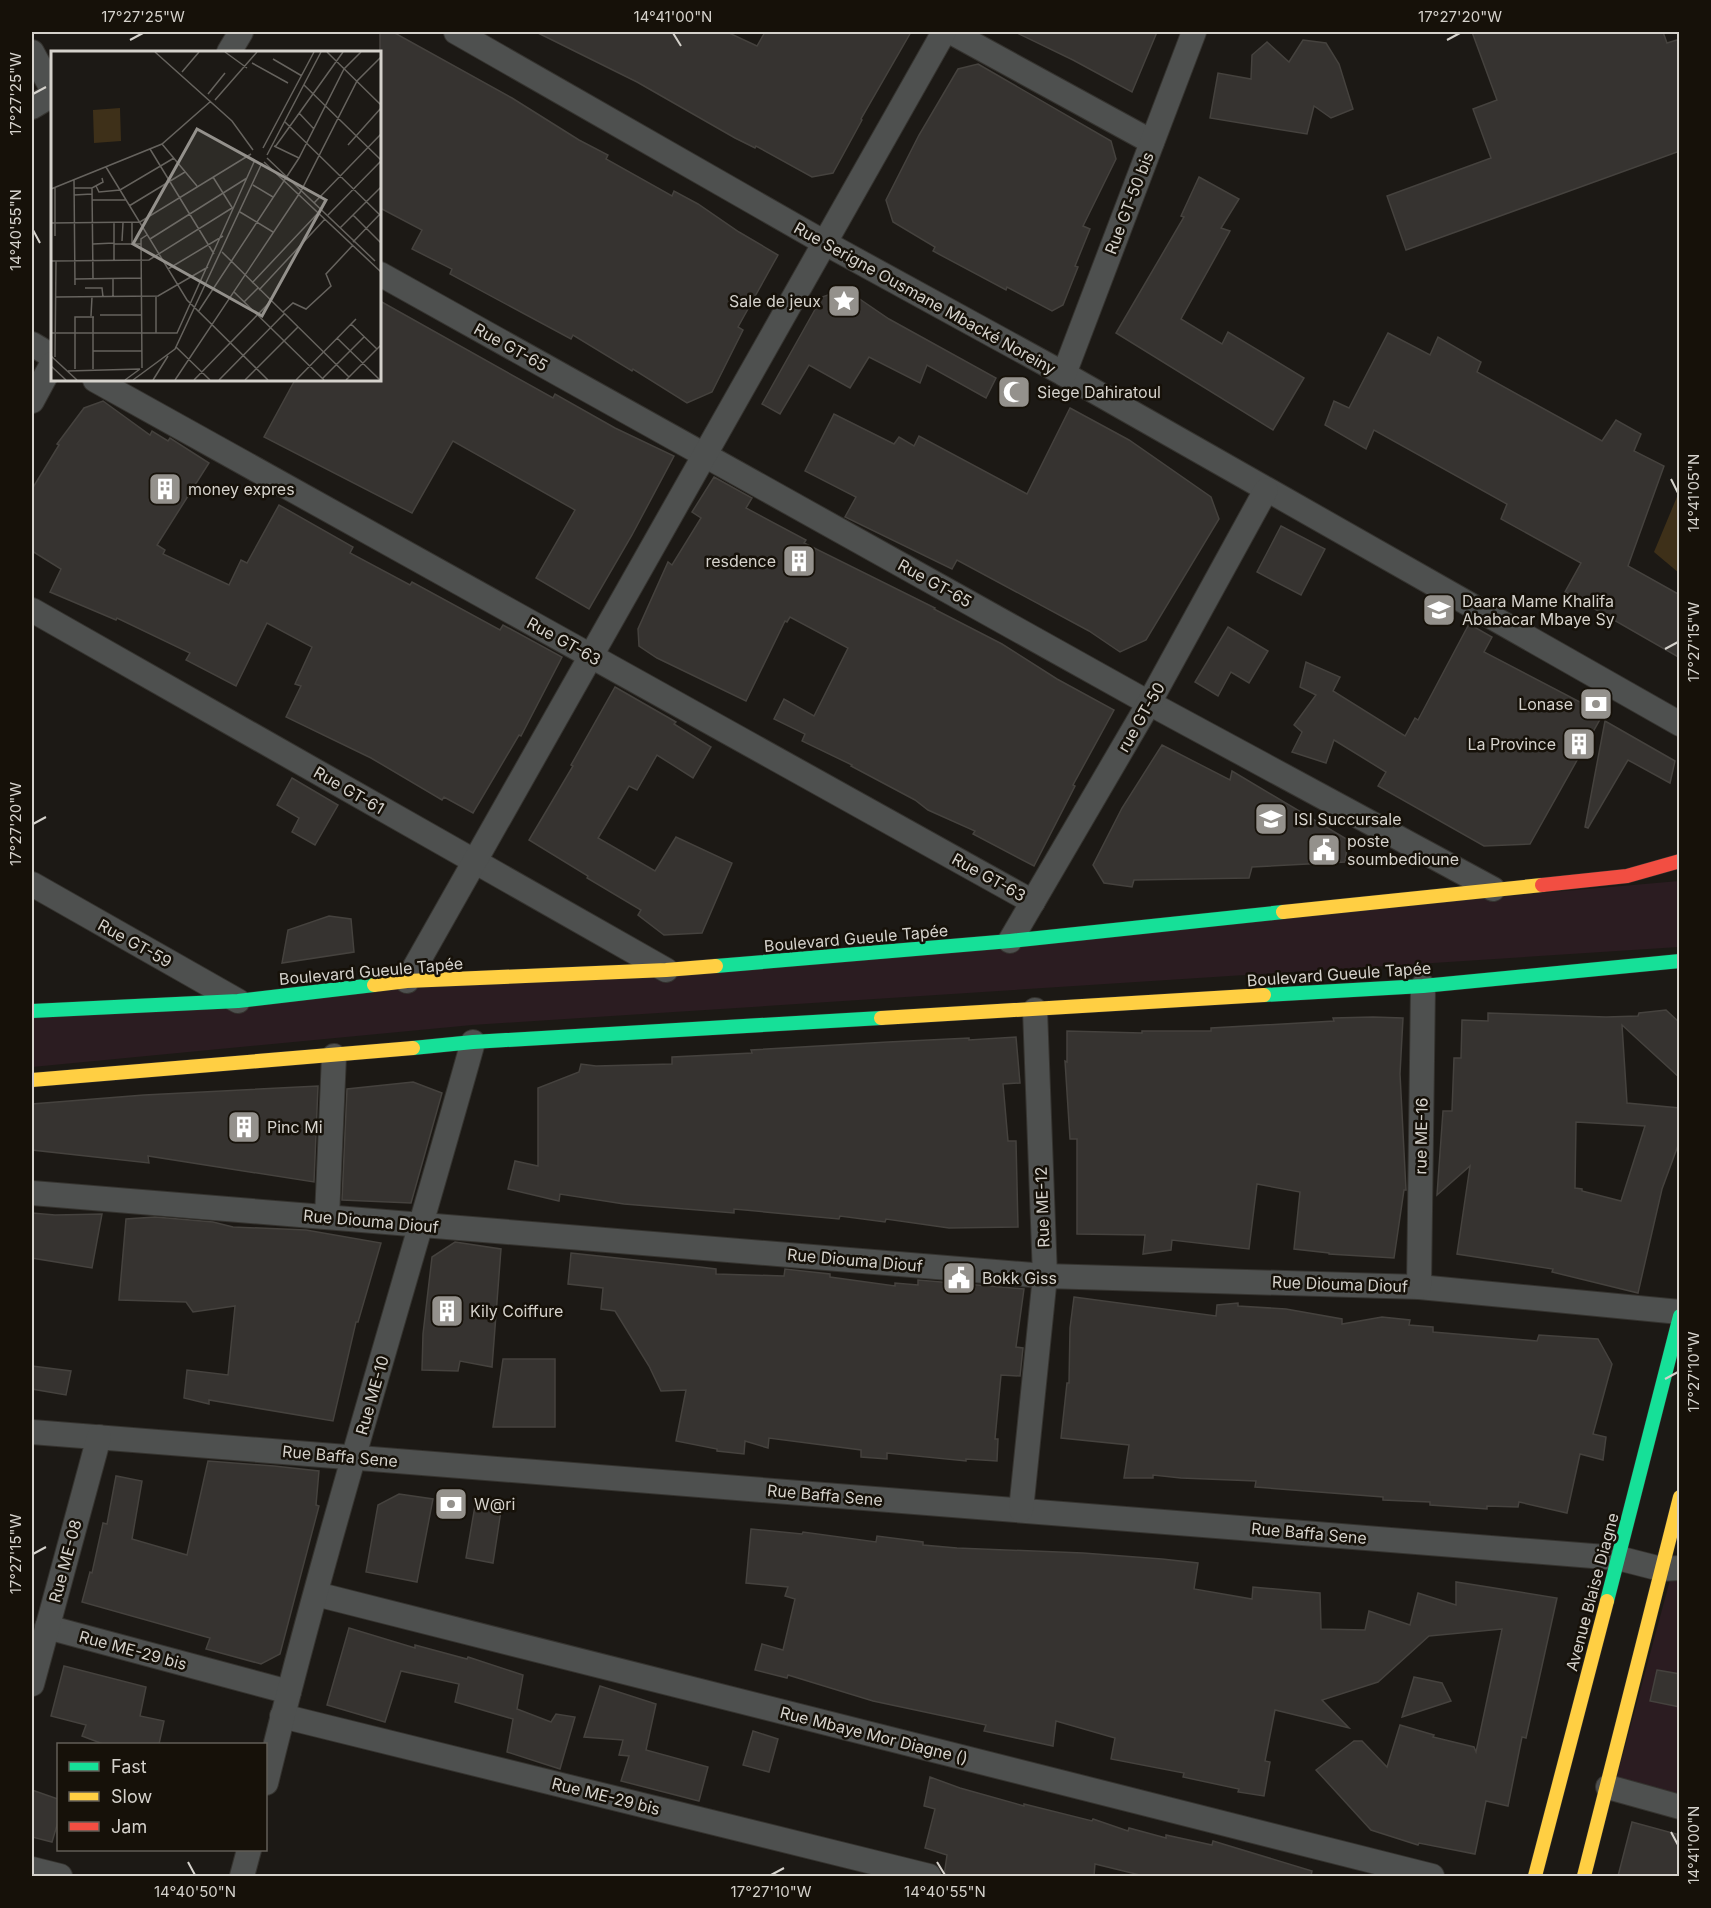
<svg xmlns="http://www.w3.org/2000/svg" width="1711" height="1908" font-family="Inter,sans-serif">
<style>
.commercial{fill:#2b1c21}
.green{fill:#3e3019}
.building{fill:#363330;stroke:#45423e;stroke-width:1.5;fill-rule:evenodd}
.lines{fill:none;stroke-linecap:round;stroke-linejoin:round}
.street-casing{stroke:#35332f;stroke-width:26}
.fast-casing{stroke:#35332f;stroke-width:15}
.slow-casing{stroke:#35332f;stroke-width:15}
.jam-casing{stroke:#35332f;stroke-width:15}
.street{stroke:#4e504f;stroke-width:24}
.fast{stroke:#16e098;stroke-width:14}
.slow{stroke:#ffcf43;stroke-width:14}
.jam{stroke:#f24e42;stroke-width:14}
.ticks{fill:none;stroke:#d5d2cc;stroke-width:2}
.labels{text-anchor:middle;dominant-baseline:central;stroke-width:5;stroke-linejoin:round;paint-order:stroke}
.street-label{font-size:16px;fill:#d5d2cc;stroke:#161109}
.poi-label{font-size:16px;fill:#d5d2cc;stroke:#161109;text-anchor:start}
.inset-road{fill:none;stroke:#66635e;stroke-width:1.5}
.view{fill:#94918c;fill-opacity:0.15;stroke:#94918c;stroke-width:3}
.inset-edge{fill:none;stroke:#d5d2cc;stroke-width:3}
.neatline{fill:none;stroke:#d5d2cc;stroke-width:2}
.ticks-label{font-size:15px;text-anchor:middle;fill:#d5d2cc}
</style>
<rect width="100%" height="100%" fill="#1c1915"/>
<g class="commercial">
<polygon points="1679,881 1679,947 472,1025 32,1067 32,1012 666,970"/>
<polygon points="1679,1579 1679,1796 1616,1780 1670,1580"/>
</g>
<polygon class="green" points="1679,492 1680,573 1679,573 1654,552"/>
<g class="building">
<polygon points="380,32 393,32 512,98 579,140 608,155 606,159 672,196 674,191 698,204 739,232 778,255 738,327 743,330 712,392 687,403 633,369 632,371 573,335 571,339 450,274 452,269 412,249 422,230 380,208"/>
<polygon points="536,32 727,32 757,46 765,32 911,32 861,119 862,120 833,173 812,177 756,146 755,148 735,138 637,82"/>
<polygon points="1015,32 1157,32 1132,92 1073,60"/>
<polygon points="1472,32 1663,32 1667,43 1680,39 1680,151 1406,250 1387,196 1491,158 1473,109 1497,100"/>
<polygon points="1303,40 1326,43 1339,64 1353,109 1331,118 1314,106 1307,134 1210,118 1218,73 1251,79 1252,55 1267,42 1289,62"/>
<polygon points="978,64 1111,141 1116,159 1083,226 1090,229 1075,266 1078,267 1063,305 1052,311 1007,287 1006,290 933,251 935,247 893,222 886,200 919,135 958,69"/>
<polygon points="1199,177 1239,199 1221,228 1230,231 1181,319 1222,344 1228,332 1304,378 1273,430 1116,333 1184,217 1181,216"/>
<polygon points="845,289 889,319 996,378 986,398 927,365 920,383 869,357 850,388 809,365 780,414 762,404 822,297"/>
<polygon points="380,301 553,398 555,394 615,428 674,456 632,535 589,609 536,578 575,510 453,441 412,513 264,437 295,380 380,380"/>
<polygon points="1388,333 1430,355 1438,337 1481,362 1477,372 1602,441 1616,420 1641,434 1634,451 1664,466 1628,566 1680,595 1680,658 1565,592 1581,563 1501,519 1507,504 1374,430 1366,449 1325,425 1334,401 1349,408"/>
<polygon points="103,401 150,435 152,431 168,441 170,438 209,463 157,545 165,550 163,554 229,585 241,560 247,563 279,505 353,547 350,553 410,585 412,582 500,630 503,625 562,657 521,736 519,735 473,813 444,797 442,800 371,758 286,717 301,686 295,684 312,647 267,623 236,686 186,660 190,653 117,618 116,620 50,592 61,569 32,551 32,489 59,445 57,444 84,408"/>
<polygon points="1070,408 1129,440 1211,497 1219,519 1146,640 1120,652 1089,631 957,560 952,569 845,517 856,497 805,471 834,414 894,444 899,437 914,446 919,436 1027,494"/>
<polygon points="714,477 752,498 746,508 806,540 804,543 935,608 934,609 1002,644 1057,679 1114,710 1073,785 1075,786 1034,866 973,834 975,831 928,810 915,800 851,766 852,765 802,741 805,734 774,719 784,699 814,716 848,648 790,617 787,622 785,621 746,701 657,658 639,646 638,629 668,562 672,565 701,518 692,512"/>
<polygon points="1281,526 1325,549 1301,595 1257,572"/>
<polygon points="1469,624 1492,637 1484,652 1603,714 1530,844 1484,846 1378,786 1386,772 1334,740 1326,763 1292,752 1302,732 1294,725 1316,695 1300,687 1306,662 1340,677 1333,691 1405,736 1415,718 1418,720"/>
<polygon points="1228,627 1268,651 1249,683 1231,672 1218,696 1195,682"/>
<polygon points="615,687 676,722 674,724 711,747 693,778 657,755 637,790 629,786 598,838 655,871 676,837 732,863 702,933 664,935 638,915 641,910 587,878 588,876 529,840 573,766 571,765"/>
<polygon points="1605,721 1675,761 1670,783 1628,760 1588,828 1585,827"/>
<polygon points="1162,745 1230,780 1232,771 1348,840 1345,862 1252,867 1249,878 1134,880 1132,887 1104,883 1093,865 1122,808"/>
<polygon points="292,778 338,805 315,845 292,832 299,818 277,805"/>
<polygon points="329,916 351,919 354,952 282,963 288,930"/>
<path d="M1666 1010 1680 1023V1078L1622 1025 1627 1103 1680 1108V1140L1662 1189 1638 1293 1552 1272 1553 1269 1457 1254 1470 1166 1437 1195 1443 1111H1452L1454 1058H1461L1462 1020 1488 1021V1013L1606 1017 1638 1016 1639 1013ZM1576 1122 1645 1126 1621 1201 1582 1191V1189L1575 1188Z"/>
<polygon points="1373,1017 1403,1018 1400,1074 1406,1190 1404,1190 1394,1258 1329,1254 1329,1253 1294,1249 1300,1192 1257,1184 1249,1249 1172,1240 1171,1250 1143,1254 1145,1235 1077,1234 1077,1139 1070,1139 1065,1061 1067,1062 1067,1031 1142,1033 1142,1031 1211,1031 1211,1028 1334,1021 1333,1018"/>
<polygon points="1016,1037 1020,1083 1003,1084 1008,1141 1016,1141 1018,1227 949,1228 886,1219 885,1222 840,1216 839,1219 734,1209 734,1213 624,1204 560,1194 559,1201 508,1189 515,1161 538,1166 538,1088 579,1072 581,1064 596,1066 672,1064 672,1057 752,1053 751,1050 888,1042 969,1038 969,1040"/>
<polygon points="413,1082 442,1093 411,1203 342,1200 347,1089"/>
<polygon points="318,1086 314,1182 148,1156 149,1163 32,1150 32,1104 144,1095"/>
<polygon points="32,1213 55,1215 102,1214 92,1268 32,1258"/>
<polygon points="155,1217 213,1222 233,1227 306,1230 381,1243 358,1322 356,1322 333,1421 209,1400 209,1404 184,1398 187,1370 228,1375 235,1306 193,1312 186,1302 119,1300 126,1219"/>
<polygon points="455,1242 501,1249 492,1367 460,1361 458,1371 422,1370 423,1334 432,1257"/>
<polygon points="571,1253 700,1267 716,1269 716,1274 784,1276 785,1269 830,1274 830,1277 895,1286 895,1283 918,1285 918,1280 1024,1289 1016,1347 1023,1348 1020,1376 1001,1375 995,1439 998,1439 997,1461 966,1459 966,1461 887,1453 887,1459 861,1457 861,1450 769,1438 768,1448 745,1441 744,1454 717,1451 717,1449 676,1441 686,1390 661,1391 649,1366 615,1311 601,1309 603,1288 568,1284"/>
<polygon points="1074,1297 1216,1316 1217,1305 1238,1303 1238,1306 1286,1309 1342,1319 1342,1324 1382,1317 1410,1320 1409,1325 1433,1327 1433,1332 1537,1341 1539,1335 1598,1339 1612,1364 1593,1434 1606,1437 1603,1460 1580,1454 1567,1513 1519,1502 1518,1507 1487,1506 1487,1509 1430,1505 1430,1502 1383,1500 1383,1497 1255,1487 1256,1481 1181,1478 1153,1475 1153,1478 1124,1478 1129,1445 1061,1438 1067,1383 1069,1383 1070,1328"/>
<polygon points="503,1359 555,1359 555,1427 493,1427"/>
<polygon points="32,1366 71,1371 66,1395 32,1389"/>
<polygon points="208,1461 274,1466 319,1471 316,1505 319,1506 280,1654 261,1664 206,1649 210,1638 82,1602 90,1572 92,1573 103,1523 107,1524 116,1476 142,1481 132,1539 187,1555"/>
<polygon points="399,1494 433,1499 417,1582 366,1572 378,1505"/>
<polygon points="476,1500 502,1504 493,1563 466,1558"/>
<polygon points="751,1529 802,1534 803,1532 876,1542 877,1536 923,1542 923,1545 957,1548 1083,1553 1162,1559 1198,1563 1194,1589 1252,1599 1253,1587 1320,1593 1321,1629 1365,1630 1369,1611 1410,1625 1418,1593 1456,1605 1456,1582 1557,1598 1526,1738 1522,1737 1508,1806 1486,1801 1475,1854 1419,1843 1418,1845 1371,1830 1316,1770 1354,1741 1362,1741 1387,1767 1400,1725 1434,1735 1433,1737 1474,1747 1476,1752 1502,1629 1429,1636 1378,1682 1322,1700 1349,1728 1275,1710 1265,1761 1270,1762 1264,1796 1238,1792 1239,1789 1183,1777 1184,1773 1111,1759 1115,1738 1056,1721 1053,1746 984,1731 986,1725 873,1701 788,1675 787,1678 755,1670 762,1644 783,1650 795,1599 785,1596 788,1587 746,1583"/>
<polygon points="349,1628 415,1648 415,1645 467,1659 468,1657 523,1675 517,1709 551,1722 556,1714 575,1717 560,1769 507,1752 513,1719 455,1702 459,1684 401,1671 385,1722 327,1705"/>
<polygon points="64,1666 146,1687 140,1716 164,1721 159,1744 103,1744 82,1736 86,1725 51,1716"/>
<polygon points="1657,1670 1680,1674 1680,1707 1650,1701"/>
<polygon points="1414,1677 1442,1683 1451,1701 1402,1717"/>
<polygon points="600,1686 656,1704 646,1750 708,1767 699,1801 621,1781 629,1756 619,1755 623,1740 584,1737"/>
<polygon points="753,1731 778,1739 769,1772 743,1765"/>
<polygon points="930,1777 960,1788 1024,1806 1024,1804 1092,1821 1093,1819 1128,1831 1129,1828 1166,1838 1166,1835 1212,1845 1213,1841 1312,1871 1311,1876 1144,1876 1095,1864 1094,1876 944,1876 947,1855 925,1848 935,1809 924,1806"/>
<polygon points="32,1790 58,1799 58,1822 52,1842 32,1837"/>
<polygon points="1632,1822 1680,1835 1680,1876 1618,1876"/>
</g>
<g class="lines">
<defs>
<g id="street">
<polyline points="456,32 825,243 1064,374 1680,724"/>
<polyline points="951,32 1152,142"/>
<polyline points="32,52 52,89"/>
<polyline points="229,52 241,32"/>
<polyline points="32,107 52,95"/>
<polyline points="380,274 1149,703 1493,889"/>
<polyline points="32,344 52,356"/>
<polyline points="1064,374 1194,32"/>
<polyline points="95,380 1033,902"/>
<polyline points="32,401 52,364"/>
<polyline points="32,610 666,970"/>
<polyline points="32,884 238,1001"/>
<polyline points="1010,941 1149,703 1266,490"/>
<polyline points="407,981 944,32"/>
<polyline points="32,1193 1045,1276 1419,1287 1680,1312"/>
<polyline points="327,1217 334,1056"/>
<polyline points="1419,1287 1423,986"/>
<polyline points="32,1432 1618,1558 1661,1569 1680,1568"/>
<polyline points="1021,1510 1045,1276 1035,1010"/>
<polyline points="316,1594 1432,1876"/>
<polyline points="47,1627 289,1692"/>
<polyline points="32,1684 99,1437"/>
<polyline points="282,1716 929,1876"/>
<path d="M266 1783C327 1534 404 1289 473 1042"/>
<polyline points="1608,1787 1680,1807"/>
<polyline points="32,1869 60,1876"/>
<polyline points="242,1876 249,1850"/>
</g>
<g id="fast">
<polyline points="716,966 1010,941 1283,912"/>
<polyline points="1264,995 1423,986 1680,961"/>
<polyline points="32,1011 238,1001 374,985"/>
<polyline points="413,1048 473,1042 881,1018"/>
<polyline points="1607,1601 1680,1316"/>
</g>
<g id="slow">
<polyline points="1283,912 1542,885"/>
<polyline points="374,985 407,981 666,970 716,966"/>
<polyline points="881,1018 1264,995"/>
<polyline points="32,1080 413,1048"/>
<polyline points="1535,1876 1607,1601"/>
<polyline points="1584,1876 1680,1497"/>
</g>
<polyline id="jam" points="1542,885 1627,876 1680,861"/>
</defs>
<use href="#street" class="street-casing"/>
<use href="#fast" class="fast-casing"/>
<use href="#slow" class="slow-casing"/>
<use href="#jam" class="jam-casing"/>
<use href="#street" class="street"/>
<use href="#fast" class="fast"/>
<use href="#slow" class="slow"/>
<use href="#jam" class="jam"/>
</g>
<path class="ticks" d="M673 33 681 46M130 40 143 33M1447 40 1460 33M33 94 46 87M33 230 40 243M1671 479 1678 493M1665 649 1678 642M33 824 46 817M1665 1379 1678 1372M33 1554 46 1547M1671 1832 1678 1845M188 1862 195 1875M937 1862 945 1875M771 1875 784 1868"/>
<defs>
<symbol id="sight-square" viewBox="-11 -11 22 22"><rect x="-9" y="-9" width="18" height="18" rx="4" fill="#94918c" stroke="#161109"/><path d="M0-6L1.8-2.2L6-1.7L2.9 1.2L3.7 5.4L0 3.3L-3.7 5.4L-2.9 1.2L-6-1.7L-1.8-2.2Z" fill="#fff"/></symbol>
<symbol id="mosque-square" viewBox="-11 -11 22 22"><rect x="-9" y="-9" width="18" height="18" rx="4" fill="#94918c" stroke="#161109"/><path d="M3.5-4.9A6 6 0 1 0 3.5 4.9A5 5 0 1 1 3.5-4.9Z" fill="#fff"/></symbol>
<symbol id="building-square" viewBox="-11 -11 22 22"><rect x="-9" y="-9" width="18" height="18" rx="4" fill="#94918c" stroke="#161109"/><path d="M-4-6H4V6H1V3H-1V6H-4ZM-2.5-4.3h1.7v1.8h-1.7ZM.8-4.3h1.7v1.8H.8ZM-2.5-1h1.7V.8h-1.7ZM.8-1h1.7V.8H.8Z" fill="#fff"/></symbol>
<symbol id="school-square" viewBox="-11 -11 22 22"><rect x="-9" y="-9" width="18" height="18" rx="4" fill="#94918c" stroke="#161109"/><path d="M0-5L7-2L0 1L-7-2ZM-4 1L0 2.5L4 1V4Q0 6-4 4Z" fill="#fff"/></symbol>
<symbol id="bank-square" viewBox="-11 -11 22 22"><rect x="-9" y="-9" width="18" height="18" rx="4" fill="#94918c" stroke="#161109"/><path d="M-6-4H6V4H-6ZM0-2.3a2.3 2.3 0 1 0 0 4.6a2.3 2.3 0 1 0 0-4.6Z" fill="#fff"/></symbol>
<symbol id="civic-square" viewBox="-11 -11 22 22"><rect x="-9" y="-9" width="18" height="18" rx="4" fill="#94918c" stroke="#161109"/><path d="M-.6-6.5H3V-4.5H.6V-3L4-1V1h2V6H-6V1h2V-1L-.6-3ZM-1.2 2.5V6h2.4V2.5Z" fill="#fff"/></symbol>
</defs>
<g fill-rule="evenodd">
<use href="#sight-square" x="825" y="282" width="38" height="38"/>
<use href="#mosque-square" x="995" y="373" width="38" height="38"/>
<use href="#building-square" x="146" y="470" width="38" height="38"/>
<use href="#building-square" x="780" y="542" width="38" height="38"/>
<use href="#school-square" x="1420" y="591" width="38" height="38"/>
<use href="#bank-square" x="1577" y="685" width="38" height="38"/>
<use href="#building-square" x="1560" y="725" width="38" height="38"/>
<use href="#school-square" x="1252" y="800" width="38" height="38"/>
<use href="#civic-square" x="1305" y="831" width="38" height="38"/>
<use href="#building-square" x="225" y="1108" width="38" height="38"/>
<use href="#civic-square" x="940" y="1259" width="38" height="38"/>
<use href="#building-square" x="428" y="1292" width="38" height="38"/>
<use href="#bank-square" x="432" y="1485" width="38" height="38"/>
</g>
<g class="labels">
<g class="street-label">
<text transform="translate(1129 203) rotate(-69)">Rue GT-50 bis</text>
<text transform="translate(925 298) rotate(29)">Rue Serigne Ousmane Mbacké Noreiny</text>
<text transform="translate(511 347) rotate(29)">Rue GT-65</text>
<text transform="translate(935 583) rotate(29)">Rue GT-65</text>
<text transform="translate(564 641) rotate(29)">Rue GT-63</text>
<text transform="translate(1141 717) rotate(-60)">rue GT-50</text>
<text transform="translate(349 790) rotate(30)">Rue GT-61</text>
<text transform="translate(989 877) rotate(29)">Rue GT-63</text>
<text transform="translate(856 938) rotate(-5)">Boulevard Gueule Tapée</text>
<text transform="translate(135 943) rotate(29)">Rue GT-59</text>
<text transform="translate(371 971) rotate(-5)">Boulevard Gueule Tapée</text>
<text transform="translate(1339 974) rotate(-4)">Boulevard Gueule Tapée</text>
<text transform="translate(1421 1136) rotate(-89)">rue ME-16</text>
<text transform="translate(1042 1207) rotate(-92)">Rue ME-12</text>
<text transform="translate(371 1221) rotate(5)">Rue Diouma Diouf</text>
<text transform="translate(855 1260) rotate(5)">Rue Diouma Diouf</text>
<text transform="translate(1340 1284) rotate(2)">Rue Diouma Diouf</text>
<text transform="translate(372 1395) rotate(-74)">Rue ME-10</text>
<text transform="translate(340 1456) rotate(5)">Rue Baffa Sene</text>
<text transform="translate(825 1495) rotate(5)">Rue Baffa Sene</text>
<text transform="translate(1309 1533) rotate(5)">Rue Baffa Sene</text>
<text transform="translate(65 1561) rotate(-75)">Rue ME-08</text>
<text transform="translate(1592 1592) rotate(-75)">Avenue Blaise Diagne</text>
<text transform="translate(133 1650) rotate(15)">Rue ME-29 bis</text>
<text transform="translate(874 1735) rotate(14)">Rue Mbaye Mor Diagne ()</text>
<text transform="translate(606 1796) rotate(14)">Rue ME-29 bis</text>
</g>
<g class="poi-label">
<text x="821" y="301" text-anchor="end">Sale de jeux</text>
<text x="1037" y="392">Siege Dahiratoul</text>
<text x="188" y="489">money expres</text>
<text x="776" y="561" text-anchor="end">resdence</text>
<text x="1462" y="601">Daara Mame Khalifa<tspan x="1462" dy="18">Ababacar Mbaye Sy</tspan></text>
<text x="1573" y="704" text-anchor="end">Lonase</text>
<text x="1556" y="744" text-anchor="end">La Province</text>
<text x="1294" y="819">ISI Succursale</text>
<text x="1347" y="841">poste<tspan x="1347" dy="18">soumbedioune</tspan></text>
<text x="267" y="1127">Pinc Mi</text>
<text x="982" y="1278">Bokk Giss</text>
<text x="470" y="1311">Kily Coiffure</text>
<text x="474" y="1504">W@ri</text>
</g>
</g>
<g transform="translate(51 51)">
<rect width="330" height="330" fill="#1c1915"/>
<path d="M69 57 70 90 43 92 42 59Z" fill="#3e3019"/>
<path class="inset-road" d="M104 1 181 70 202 99M174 1 196 17M276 1 330 54M222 8 251 25M201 12 237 32M131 21 148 1M253 34 330 109M157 43 174 22M164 49 206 1M248 62 263 78M234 71 330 165M111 93 146 135M297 94 330 57M223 95 248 107M224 96 292 1M212 97 263 1M99 98 163 203M216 104 270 1M216 107 324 210M213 111 330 221M55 116 136 249 217 329M162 126 182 158M23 129 24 234M202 134 222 146M45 135 48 141 69 139 123 107M4 136V185M23 137H41L52 131 51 127M41 137 42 228M0 138 111 93 160 50M23 144 41 143M41 149H75M263 152 330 83M78 155 134 121M189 161 222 181M277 164 330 110M302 164 330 192M0 172 89 171 200 103M63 172V209M81 172V193M289 177 330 136M99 188 196 127M71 190 72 172M302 191 329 163M42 193 63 192M63 193H90M171 201 298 326M0 210 98 209 181 157M117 218 172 185M24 228 90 227M201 232 268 161M34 237H51L52 246M208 239 274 168M183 241 273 329M105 245V282M5 246 107 245 157 216M62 246V227M193 251 207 237M147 261 248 107 293 18 310 1M232 261 242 252 255 258 280 235 275 223 302 194M49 264H90M40 265 41 246M300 273 326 298M0 282H126L203 111M286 287 329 329M125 296 159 329M42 300H91M0 305 26 329M4 306 5 210M0 315 15 329M91 317 90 188 96 184M24 318V266H43M42 318V266M17 320 89 318M272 327 313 286M74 329 89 318M82 329 124 298 211 112M102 329 117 305M124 329 250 140 306 30 330 6M143 329 220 250M168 329 233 263M194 329 247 276M245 329 305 268M295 329 330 294"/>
<path class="view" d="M146 78 275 149 211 265 82 193Z"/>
<rect width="330" height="330" class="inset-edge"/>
</g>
<rect width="1711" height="1908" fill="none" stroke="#161109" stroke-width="66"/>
<rect x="57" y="1743" width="210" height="108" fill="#161109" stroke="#625e57" stroke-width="1.5"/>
<rect x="69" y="1762" width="30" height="9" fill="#16e098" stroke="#625e57" stroke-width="1.5"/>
<text x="111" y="1773" font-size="18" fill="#d5d2cc">Fast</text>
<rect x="69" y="1792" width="30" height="9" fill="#ffcf43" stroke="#625e57" stroke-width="1.5"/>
<text x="111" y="1803" font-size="18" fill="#d5d2cc">Slow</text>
<rect x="69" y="1822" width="30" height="9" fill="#f24e42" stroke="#625e57" stroke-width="1.5"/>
<text x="111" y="1833" font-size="18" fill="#d5d2cc">Jam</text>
<rect x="33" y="33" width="1645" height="1842" class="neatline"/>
<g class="ticks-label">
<text x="143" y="22">17°27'25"W</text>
<text x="673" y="22">14°41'00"N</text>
<text x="1460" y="22">17°27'20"W</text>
<text transform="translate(16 94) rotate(-90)" y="5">17°27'25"W</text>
<text transform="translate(16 230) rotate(-90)" y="5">14°40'55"N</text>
<text transform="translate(1694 493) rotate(-90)" y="5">14°41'05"N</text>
<text transform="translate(1694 642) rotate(-90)" y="5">17°27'15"W</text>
<text transform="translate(16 824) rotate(-90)" y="5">17°27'20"W</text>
<text transform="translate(1694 1372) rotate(-90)" y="5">17°27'10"W</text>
<text transform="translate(16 1554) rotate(-90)" y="5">17°27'15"W</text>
<text transform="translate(1694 1845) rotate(-90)" y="5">14°41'00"N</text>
<text x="195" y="1897">14°40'50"N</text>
<text x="771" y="1897">17°27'10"W</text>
<text x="945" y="1897">14°40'55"N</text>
</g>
</svg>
